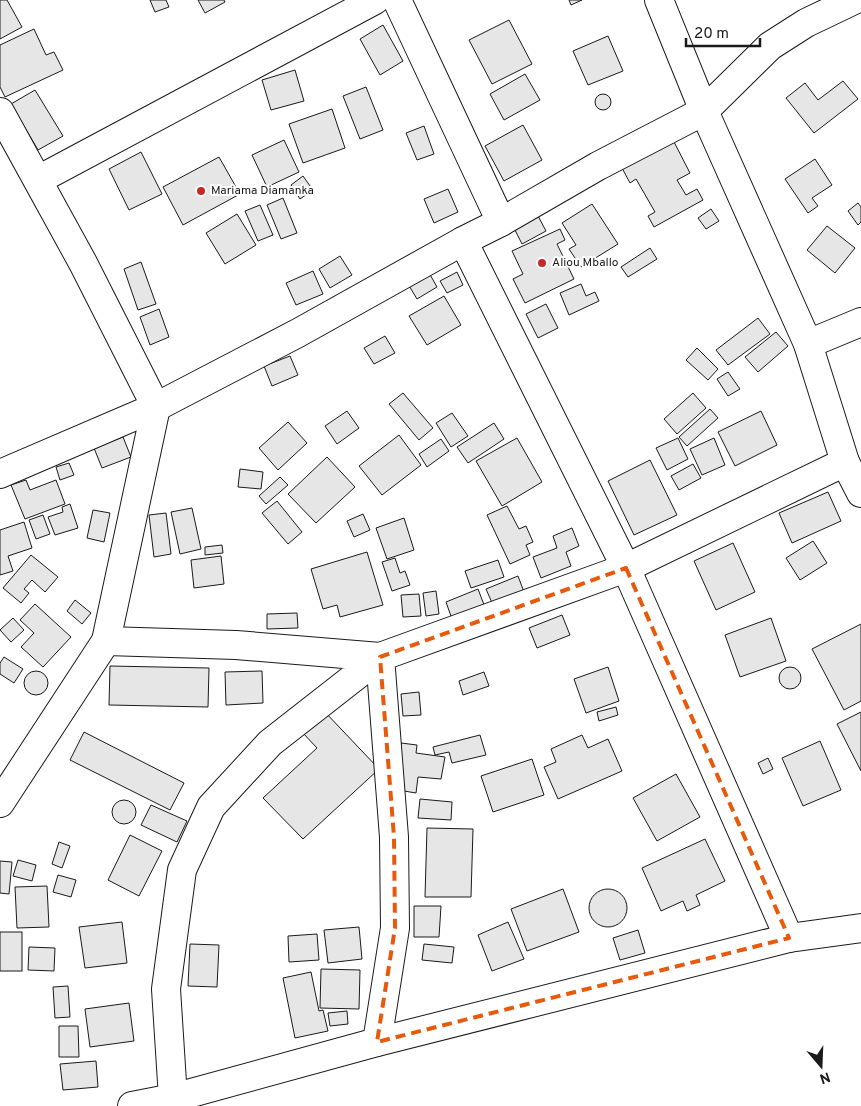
<svg xmlns="http://www.w3.org/2000/svg" width="861" height="1106" font-family="Overpass,sans-serif">
<style>
.building{fill:#e6e6e6;stroke:#1a1a1a}
.lines{fill:none;stroke-linecap:round;stroke-linejoin:round}
.minor-casing{stroke:#1a1a1a;stroke-width:30}
.major-casing{stroke:#1a1a1a;stroke-width:30}
.minor{stroke:#fff;stroke-width:28}
.major{stroke:#fff;stroke-width:28}
.marked{fill:none;stroke:#e8590c;stroke-width:4;stroke-dasharray:10 6;stroke-linejoin:round}
.poi-dot{fill:#c62828;stroke:#fff;stroke-width:2}
.labels{text-anchor:middle;dominant-baseline:central;stroke-width:4;stroke-linejoin:round;paint-order:stroke}
.poi-label{font-size:12px;fill:#1a1a1a;stroke:#fff;text-anchor:start}
</style>
<rect width="100%" height="100%" fill="#fff"/>
<g class="building">
<polygon points="0,0 7,0 22,27 0,39"/>
<polygon points="150,0 166,0 169,7 155,12"/>
<polygon points="198,0 224,0 225,2 205,13"/>
<polygon points="569,0 582,0 571,5"/>
<polygon points="509,20 532,64 492,84 469,40"/>
<polygon points="383,25 403,61 380,75 360,39"/>
<polygon points="34,29 46,55 54,52 63,70 5,97 0,87 0,45"/>
<polygon points="608,36 623,71 588,85 573,51"/>
<polygon points="295,70 304,101 271,110 262,80"/>
<polygon points="525,74 540,100 504,120 490,94"/>
<polygon points="843,81 858,99 814,133 786,98 805,83 818,100"/>
<polygon points="366,87 383,130 360,139 343,96"/>
<polygon points="35,90 63,136 38,150 11,104"/>
<circle cx="603" cy="102" r="8"/>
<polygon points="332,109 345,148 303,163 289,124"/>
<polygon points="523,125 542,160 504,181 485,146"/>
<polygon points="424,126 434,154 417,160 406,133"/>
<polygon points="284,140 299,172 267,187 252,155"/>
<polygon points="673,140 690,173 677,180 686,195 697,189 703,200 654,227 648,216 655,212 636,179 630,183 622,168"/>
<polygon points="141,152 162,194 129,210 109,169"/>
<polygon points="219,157 240,194 183,225 163,187"/>
<polygon points="815,159 832,185 812,198 818,206 808,213 785,179"/>
<polygon points="303,176 313,190 300,199 291,185"/>
<polygon points="448,189 458,212 434,223 424,199"/>
<polygon points="283,198 297,233 281,239 267,205"/>
<polygon points="858,203 861,207 861,222 858,225 848,211"/>
<polygon points="592,204 618,244 581,267 569,249 576,245 562,223"/>
<polygon points="260,205 273,235 258,241 245,211"/>
<polygon points="711,209 719,221 706,229 698,218"/>
<polygon points="237,214 256,245 225,264 206,233"/>
<polygon points="537,214 546,231 522,244 513,226"/>
<polygon points="827,226 855,248 835,273 807,250"/>
<polygon points="560,229 565,240 557,244 574,279 525,303 513,279 523,274 512,251"/>
<polygon points="650,248 657,259 628,277 621,267"/>
<polygon points="340,256 352,275 330,288 319,269"/>
<polygon points="141,262 156,304 138,310 124,269"/>
<polygon points="313,271 323,294 296,305 286,283"/>
<polygon points="428,271 437,287 417,299 408,284"/>
<polygon points="457,272 463,285 447,293 440,281"/>
<polygon points="581,284 586,296 595,292 599,301 569,315 560,293"/>
<polygon points="444,296 461,325 427,345 409,316"/>
<polygon points="546,304 558,328 538,338 526,314"/>
<polygon points="159,309 169,337 150,345 140,317"/>
<polygon points="758,318 770,334 728,365 716,350"/>
<polygon points="776,332 788,346 758,372 745,357"/>
<polygon points="385,336 395,353 374,364 364,348"/>
<polygon points="697,348 718,369 708,380 686,360"/>
<polygon points="290,356 298,375 272,386 264,366"/>
<polygon points="728,372 740,389 728,396 717,379"/>
<polygon points="403,393 433,428 419,440 389,404"/>
<polygon points="693,393 706,408 677,434 664,419"/>
<polygon points="710,409 718,418 687,446 679,437"/>
<polygon points="347,411 359,428 337,444 325,426"/>
<polygon points="761,411 777,445 735,466 718,432"/>
<polygon points="452,413 468,436 451,447 436,423"/>
<polygon points="288,422 307,443 278,470 259,448"/>
<polygon points="494,423 504,439 468,463 457,447"/>
<polygon points="399,435 421,465 382,495 359,466"/>
<polygon points="123,437 131,457 102,468 94,448"/>
<polygon points="517,438 542,482 502,506 476,461"/>
<polygon points="678,438 688,459 667,470 656,448"/>
<polygon points="714,438 725,465 702,475 690,449"/>
<polygon points="441,439 449,451 427,467 419,454"/>
<polygon points="327,457 355,487 316,523 288,494"/>
<polygon points="650,460 677,515 634,535 608,481"/>
<polygon points="69,463 74,475 60,480 56,467"/>
<polygon points="693,464 701,478 679,490 671,476"/>
<polygon points="240,469 263,472 261,489 238,487"/>
<polygon points="280,477 288,485 266,504 259,496"/>
<polygon points="26,480 30,490 56,480 65,504 25,519 11,485"/>
<polygon points="828,492 841,521 792,543 779,513"/>
<polygon points="277,501 302,532 288,544 262,513"/>
<polygon points="70,504 78,528 55,535 48,517 63,512 62,507"/>
<polygon points="507,506 519,529 526,526 533,542 526,545 530,555 510,564 487,515"/>
<polygon points="192,508 201,549 180,554 171,512"/>
<polygon points="93,510 110,513 104,542 87,538"/>
<polygon points="166,513 171,554 154,557 149,515"/>
<polygon points="363,514 370,530 354,537 347,521"/>
<polygon points="43,515 50,534 36,539 29,520"/>
<polygon points="404,518 414,550 387,559 376,528"/>
<polygon points="24,522 32,548 8,556 13,571 0,575 0,530"/>
<polygon points="572,528 579,546 566,552 571,566 541,578 533,557 557,548 553,536"/>
<polygon points="813,541 827,563 800,580 786,558"/>
<polygon points="733,543 755,592 716,610 694,561"/>
<polygon points="222,545 223,553 205,555 205,547"/>
<polygon points="367,552 383,605 340,617 337,605 323,609 311,569"/>
<polygon points="31,555 58,577 45,592 32,580 24,589 29,593 21,603 3,588"/>
<polygon points="221,556 224,584 194,588 191,560"/>
<polygon points="395,558 400,573 405,571 410,585 392,591 382,562"/>
<polygon points="498,560 504,577 471,588 465,571"/>
<polygon points="518,576 524,592 493,605 486,589"/>
<polygon points="478,589 486,610 453,622 446,602"/>
<polygon points="436,591 439,614 426,616 423,593"/>
<polygon points="419,594 421,616 403,617 401,595"/>
<polygon points="75,600 91,613 82,624 67,611"/>
<polygon points="35,604 71,637 43,667 21,647 34,633 20,620"/>
<polygon points="297,613 298,628 267,629 267,614"/>
<polygon points="562,615 570,635 537,648 529,628"/>
<polygon points="13,618 24,630 11,642 0,630"/>
<polygon points="771,618 786,661 740,677 725,635"/>
<polygon points="861,624 861,701 844,710 812,649"/>
<polygon points="4,657 23,669 14,683 0,674 0,663"/>
<polygon points="110,666 209,668 208,707 109,705"/>
<circle cx="790" cy="678" r="11"/>
<polygon points="608,667 619,701 586,713 574,679"/>
<polygon points="262,671 263,703 226,705 225,672"/>
<circle cx="36" cy="683" r="12"/>
<polygon points="484,672 489,686 463,695 459,681"/>
<polygon points="419,692 421,715 403,716 401,694"/>
<polygon points="616,707 618,715 599,721 597,712"/>
<polygon points="324,711 379,769 303,839 263,798 317,748 302,732"/>
<polygon points="861,712 861,771 837,724"/>
<polygon points="84,732 184,783 170,810 70,760"/>
<polygon points="480,735 486,755 452,763 449,752 435,755 433,747"/>
<polygon points="582,735 588,748 608,739 622,771 558,799 544,767 556,762 551,749"/>
<polygon points="820,741 841,790 803,806 782,758"/>
<polygon points="401,743 417,745 416,753 445,757 441,779 418,777 416,793 398,790 396,774"/>
<polygon points="768,758 773,769 763,774 758,763"/>
<polygon points="532,759 544,795 493,812 481,776"/>
<polygon points="676,774 700,817 657,841 633,798"/>
<polygon points="420,799 452,802 451,820 418,818"/>
<circle cx="124" cy="812" r="12"/>
<polygon points="151,805 187,821 177,842 141,825"/>
<polygon points="427,828 473,829 471,897 425,897"/>
<polygon points="130,835 162,851 139,896 108,880"/>
<polygon points="705,839 725,881 696,895 700,905 687,911 683,901 661,911 642,868"/>
<polygon points="59,842 70,846 62,868 52,864"/>
<polygon points="18,860 36,865 32,881 13,876"/>
<polygon points="0,861 12,862 9,894 0,893"/>
<polygon points="58,875 76,880 71,897 53,892"/>
<polygon points="47,886 49,927 17,928 15,887"/>
<circle cx="608" cy="908" r="19"/>
<polygon points="563,889 579,932 527,951 511,909"/>
<polygon points="414,906 441,906 439,937 414,937"/>
<polygon points="122,922 127,963 85,968 79,927"/>
<polygon points="508,922 524,959 492,971 478,935"/>
<polygon points="359,927 362,959 328,963 324,930"/>
<polygon points="638,930 645,953 620,960 613,938"/>
<rect x="0" y="932" width="22" height="39"/>
<polygon points="317,934 319,960 289,962 288,936"/>
<polygon points="190,944 219,945 217,987 188,986"/>
<polygon points="424,944 454,947 452,963 422,960"/>
<polygon points="29,947 55,948 54,971 28,970"/>
<polygon points="321,969 360,970 359,1009 320,1008"/>
<polygon points="311,972 319,1011 323,1010 328,1031 295,1038 283,978"/>
<polygon points="68,986 70,1017 55,1018 53,987"/>
<polygon points="129,1003 134,1041 90,1047 85,1009"/>
<polygon points="347,1011 348,1024 330,1026 328,1013"/>
<polygon points="59,1026 78,1026 79,1057 59,1057"/>
<polygon points="96,1061 98,1087 63,1090 60,1064"/>
</g>
<g class="lines">
<defs>
<g id="minor">
<polyline points="397,0 501,222"/>
<polyline points="659,0 704,111 808,344 845,462 861,493"/>
<polyline points="0,112 83,263 156,407 106,641 0,803"/>
<polyline points="38,180 375,0"/>
<polyline points="463,241 626,568 789,938"/>
<polyline points="808,344 861,322"/>
<polyline points="0,474 156,407 298,333 463,241 501,222 598,166 704,111 770,46 806,23 854,0"/>
<polyline points="106,641 236,645 380,657 270,743 211,807 182,870 166,989 173,1098"/>
<polyline points="377,1042 395,928 394,837 380,657 626,568 845,462"/>
</g>
<polyline id="major" points="132,1106 173,1098 377,1042 789,938 861,928"/>
</defs>
<use href="#minor" class="minor-casing"/>
<use href="#major" class="major-casing"/>
<use href="#minor" class="minor"/>
<use href="#major" class="major"/>
</g>
<path class="marked" d="M626 568 789 938 377 1042 395 928 394 837 380 657Z"/>
<g class="poi-dot">
<circle cx="201" cy="191" r="5"/>
<circle cx="542" cy="263" r="5"/>
</g>
<g class="labels">
<g class="poi-label">
<text x="211" y="191">Mariama Diamanka</text>
<text x="552" y="263">Aliou Mballo</text>
</g>
</g>
<g transform="translate(821 1066) rotate(161)" stroke="#ffffff" stroke-width="4" paint-order="stroke">
<path d="M0-4L9 19L0 12L-9 19Z" fill="#1a1a1a"/>
<text y="-8" font-size="14" font-weight="bold" text-anchor="middle" fill="#1a1a1a">N</text>
</g>
<path d="M686 38v8h74v-8" fill="none" stroke="#1a1a1a" stroke-width="2.5"/>
<text x="694" y="38" font-size="15" fill="#1a1a1a" stroke="#ffffff" stroke-width="4" paint-order="stroke">20 m</text>
</svg>
